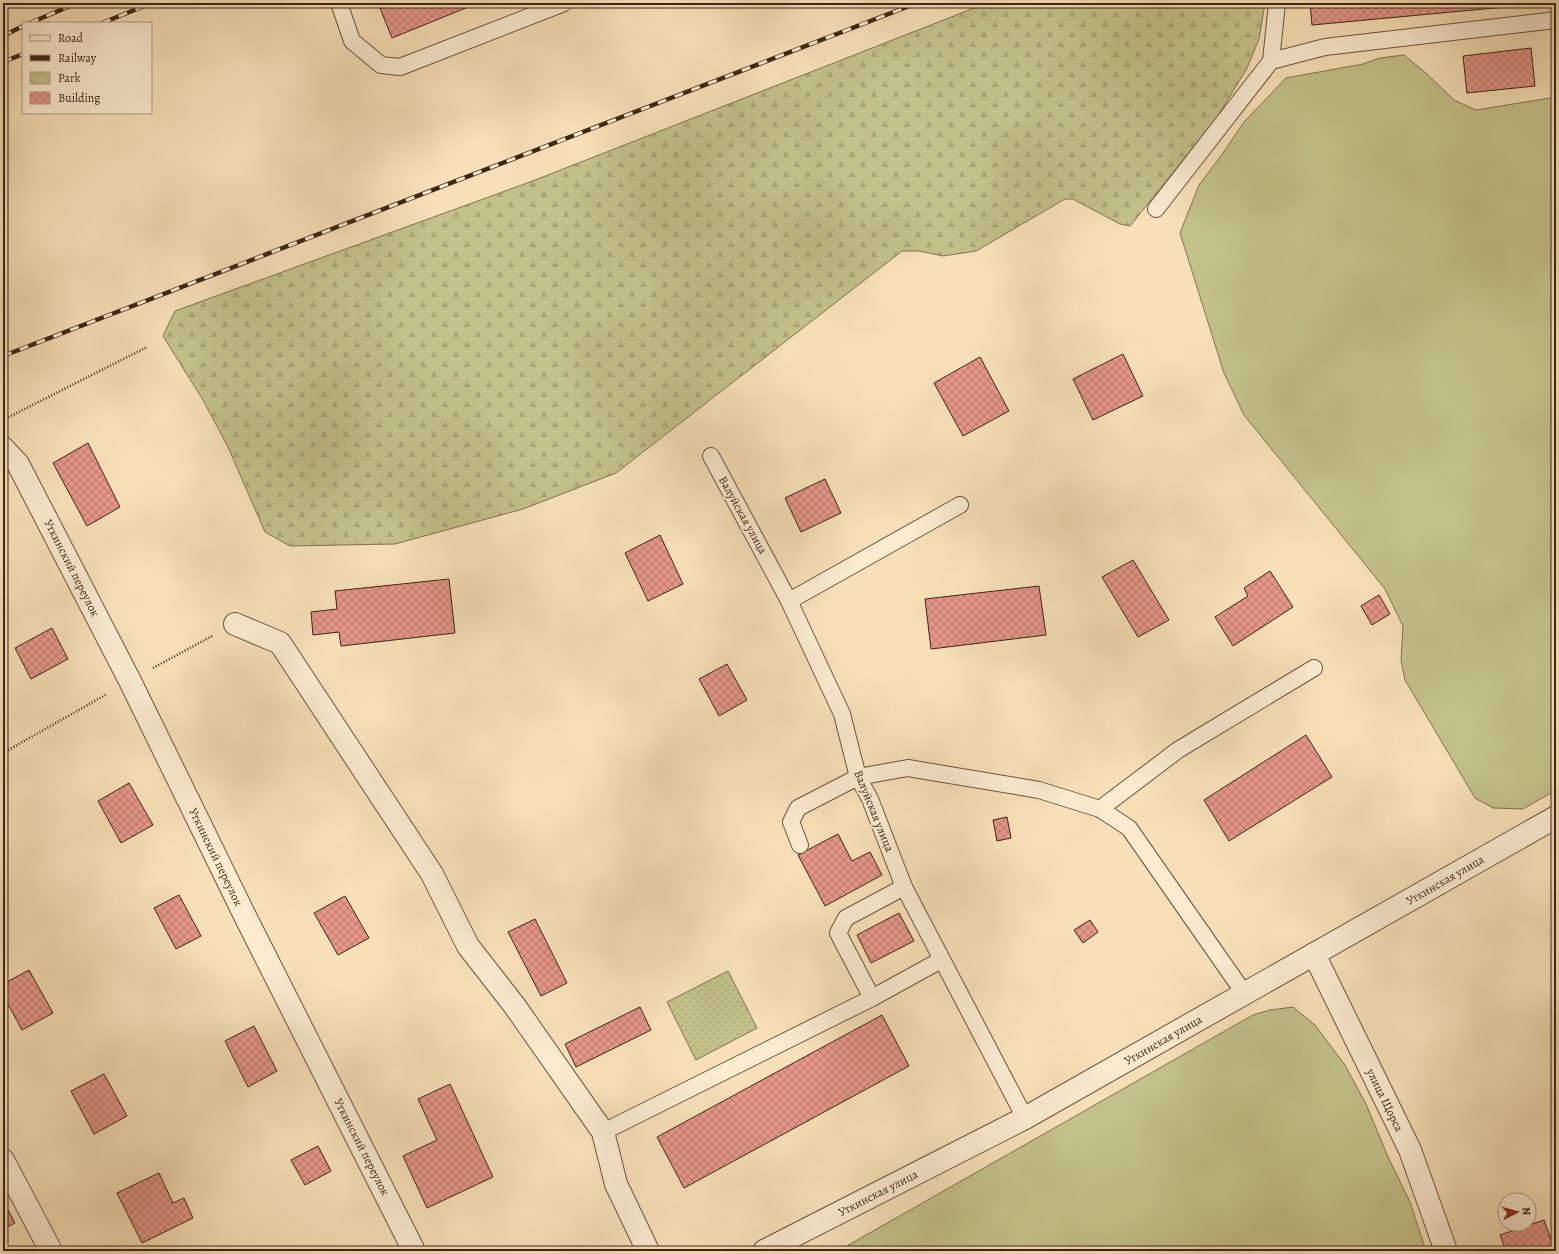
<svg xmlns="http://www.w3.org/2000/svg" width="1559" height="1254" font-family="Alegreya,serif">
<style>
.green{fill:#c3c18a;stroke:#807350}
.forest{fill:url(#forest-firs);stroke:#807350}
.park{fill:url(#park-dots);stroke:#807350}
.building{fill:url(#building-cross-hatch);stroke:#3c2515}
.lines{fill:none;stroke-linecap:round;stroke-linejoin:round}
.service-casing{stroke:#6b543e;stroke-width:18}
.minor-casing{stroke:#6b543e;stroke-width:24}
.path{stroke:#3c2515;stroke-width:2.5;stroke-dasharray:1 2;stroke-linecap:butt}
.service{stroke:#faebd1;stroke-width:16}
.minor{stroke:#faebd1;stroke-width:22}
.rail-casing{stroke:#3c2515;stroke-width:4.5}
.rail{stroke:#faebd1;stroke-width:3;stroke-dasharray:9;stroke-linecap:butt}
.labels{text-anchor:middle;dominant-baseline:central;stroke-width:4;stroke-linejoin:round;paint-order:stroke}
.street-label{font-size:12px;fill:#3c2515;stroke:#faebd1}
</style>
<defs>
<pattern id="forest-firs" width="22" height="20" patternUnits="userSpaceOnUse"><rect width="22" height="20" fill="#c3c18a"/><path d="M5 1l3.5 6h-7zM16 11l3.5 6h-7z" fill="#a8a676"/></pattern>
<pattern id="park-dots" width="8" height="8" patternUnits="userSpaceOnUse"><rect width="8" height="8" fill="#c3c18a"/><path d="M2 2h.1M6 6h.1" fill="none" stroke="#a8a676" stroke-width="1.8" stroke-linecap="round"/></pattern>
<pattern id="building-cross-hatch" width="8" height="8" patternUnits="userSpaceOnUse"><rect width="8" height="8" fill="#e6978a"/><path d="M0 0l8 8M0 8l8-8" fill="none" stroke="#bc7b70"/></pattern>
</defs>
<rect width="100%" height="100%" fill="#f7e0b8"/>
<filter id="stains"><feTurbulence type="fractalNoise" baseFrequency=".005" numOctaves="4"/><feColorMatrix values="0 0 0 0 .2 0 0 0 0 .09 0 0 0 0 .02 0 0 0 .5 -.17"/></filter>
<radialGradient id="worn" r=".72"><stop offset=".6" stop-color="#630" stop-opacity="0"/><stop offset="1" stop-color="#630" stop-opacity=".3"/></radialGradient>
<g class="green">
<polygon points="1404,55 1427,74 1454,100 1476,110 1556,97 1556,790 1523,809 1493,808 1475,798 1405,680 1401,660 1403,626 1385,589 1244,415 1224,373 1180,233 1199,185 1223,153 1244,122 1286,78 1363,64 1380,58"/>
<polygon points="1293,1007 1315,1025 1345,1065 1366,1104 1388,1157 1410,1202 1426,1251 838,1251 1253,1015 1270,1010"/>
</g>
<polygon class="forest" points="987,3 1265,3 1259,39 1247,68 1216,119 1130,226 1120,224 1073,199 1065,199 976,251 943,256 919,251 902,251 616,473 523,509 395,544 290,546 265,532 228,447 203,400 163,336 175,311 530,182"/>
<polygon class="park" points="728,971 757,1028 696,1060 667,1002"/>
<g class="building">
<polygon points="378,3 478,3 392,38"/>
<polygon points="1310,3 1549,3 1312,25"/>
<polygon points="1531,48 1535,86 1467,93 1463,56"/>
<polygon points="1123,354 1143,396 1093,420 1073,379"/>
<polygon points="980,357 1009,411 963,436 934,383"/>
<polygon points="88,443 120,507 87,526 53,463"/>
<polygon points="825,479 841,513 801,532 785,498"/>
<polygon points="660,535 683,584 648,601 625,553"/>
<polygon points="1133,560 1169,620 1138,637 1102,577"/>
<polygon points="1270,571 1293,607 1233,646 1215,617 1248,596 1244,588"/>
<polygon points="449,579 455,633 341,646 339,632 313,635 311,612 337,609 335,591"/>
<polygon points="1039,586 1046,635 931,649 925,599"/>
<polygon points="1379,595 1390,614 1372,625 1361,606"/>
<polygon points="52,628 68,659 31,679 15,648"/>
<polygon points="727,664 747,700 719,716 699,679"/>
<polygon points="1306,735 1332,777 1229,841 1204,800"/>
<polygon points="129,783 153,825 121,843 98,801"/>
<polygon points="1007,817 1011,838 997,841 993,820"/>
<polygon points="838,834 852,861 870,852 882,875 825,906 798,855"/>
<polygon points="179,895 201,936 176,949 154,908"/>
<polygon points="345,896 369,938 338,955 314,913"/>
<polygon points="899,913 914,941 871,963 857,935"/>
<polygon points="535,919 567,983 541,996 508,932"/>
<polygon points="1090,920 1098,932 1083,943 1074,930"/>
<polygon points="29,970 53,1013 22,1030 3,995 3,984"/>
<polygon points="640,1007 651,1030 576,1067 565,1044"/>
<polygon points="882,1015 909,1066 684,1188 657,1137"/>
<polygon points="254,1026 277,1071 248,1087 225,1041"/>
<polygon points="104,1074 127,1116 94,1134 71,1091"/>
<polygon points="450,1084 493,1177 427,1208 403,1156 437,1140 418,1099"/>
<polygon points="318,1146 331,1171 305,1185 291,1160"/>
<polygon points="159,1173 173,1203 184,1198 193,1218 142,1243 117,1193"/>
<polygon points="3,1201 15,1223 3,1229"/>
<polygon points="1544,1220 1555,1251 1506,1251 1500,1235"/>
</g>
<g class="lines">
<defs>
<g id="service">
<polyline points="339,3 352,41 381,65 400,67 564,3"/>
<polyline points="1277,3 1271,61 1325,47 1556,20"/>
<polyline points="1156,209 1271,61"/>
<polyline points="711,456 789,601 842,714 858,777 870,799 904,887 1025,1118"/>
<polyline points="789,601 960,505"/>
<polyline points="1100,809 1178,750 1314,668"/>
<polyline points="800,845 791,822 798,808 858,777 908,768 1039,790 1100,809 1129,828 1244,993"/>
<polyline points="872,998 838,933 846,918 904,887"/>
<polyline points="603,1132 872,998 941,960"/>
</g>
<g id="minor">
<polyline points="3,448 18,464 130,681 246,918 414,1251"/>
<polyline points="235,624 280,643 432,874 468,946 514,1005 603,1132 616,1184 648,1251"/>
<polyline points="1314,954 1410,1150 1446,1251"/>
<polyline points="3,1160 51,1251"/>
<polyline points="764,1251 1025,1118 1556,817"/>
</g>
</defs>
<use href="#service" class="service-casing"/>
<use href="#minor" class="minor-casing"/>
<g class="path">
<polyline points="3,420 147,347"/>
<polyline points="153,668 212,636"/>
<polyline points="3,753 107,694"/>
</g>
<use href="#service" class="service"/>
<use href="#minor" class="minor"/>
<defs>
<g id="rail">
<polyline points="30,23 77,3"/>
<polyline points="102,23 152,3"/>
<polyline points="3,36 23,26"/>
<polyline points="3,62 23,54"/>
<polyline points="3,356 917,3"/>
</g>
</defs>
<use href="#rail" class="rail-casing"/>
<use href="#rail" class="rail"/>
</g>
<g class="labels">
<g class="street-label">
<text transform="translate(743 515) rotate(61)">Валуйская улица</text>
<text transform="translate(72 568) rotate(63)">Уткинский переулок</text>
<text transform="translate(874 811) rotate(68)">Валуйская улица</text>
<text transform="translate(216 857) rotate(64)">Уткинский переулок</text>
<text transform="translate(1445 880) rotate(-30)">Уткинская улица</text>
<text transform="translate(1163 1040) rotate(-30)">Уткинская улица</text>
<text transform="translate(1385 1100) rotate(64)">улица Щорса</text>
<text transform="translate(362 1147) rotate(63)">Уткинский переулок</text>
<text transform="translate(878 1193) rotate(-27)">Уткинская улица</text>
</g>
</g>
<rect width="1559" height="1254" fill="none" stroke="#f7e0b8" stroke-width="16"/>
<rect x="4" y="4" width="1551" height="1246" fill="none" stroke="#3c2515" stroke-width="2"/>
<rect x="8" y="8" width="1543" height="1238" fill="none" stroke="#3c2515"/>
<rect x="22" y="22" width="130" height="92" fill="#faebd1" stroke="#ae9c86"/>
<rect x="30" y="35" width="20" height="6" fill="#faebd1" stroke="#ae9c86"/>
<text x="58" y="42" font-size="12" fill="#3c2515">Road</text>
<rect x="30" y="55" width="20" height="6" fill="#3c2515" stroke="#ae9c86"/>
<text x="58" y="62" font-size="12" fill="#3c2515">Railway</text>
<rect x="30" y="72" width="20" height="12" fill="url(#park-dots)" stroke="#ae9c86"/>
<text x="58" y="82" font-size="12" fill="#3c2515">Park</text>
<rect x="30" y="92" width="20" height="12" fill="url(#building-cross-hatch)" stroke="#ae9c86"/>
<text x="58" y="102" font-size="12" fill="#3c2515">Building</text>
<g transform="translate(1517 1212) rotate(84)"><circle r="19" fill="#faebd1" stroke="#ae9c86"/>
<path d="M0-3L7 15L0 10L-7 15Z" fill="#8f2418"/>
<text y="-6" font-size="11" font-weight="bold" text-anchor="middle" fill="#3c2515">N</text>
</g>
<rect width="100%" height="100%" filter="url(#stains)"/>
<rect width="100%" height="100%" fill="url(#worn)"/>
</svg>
